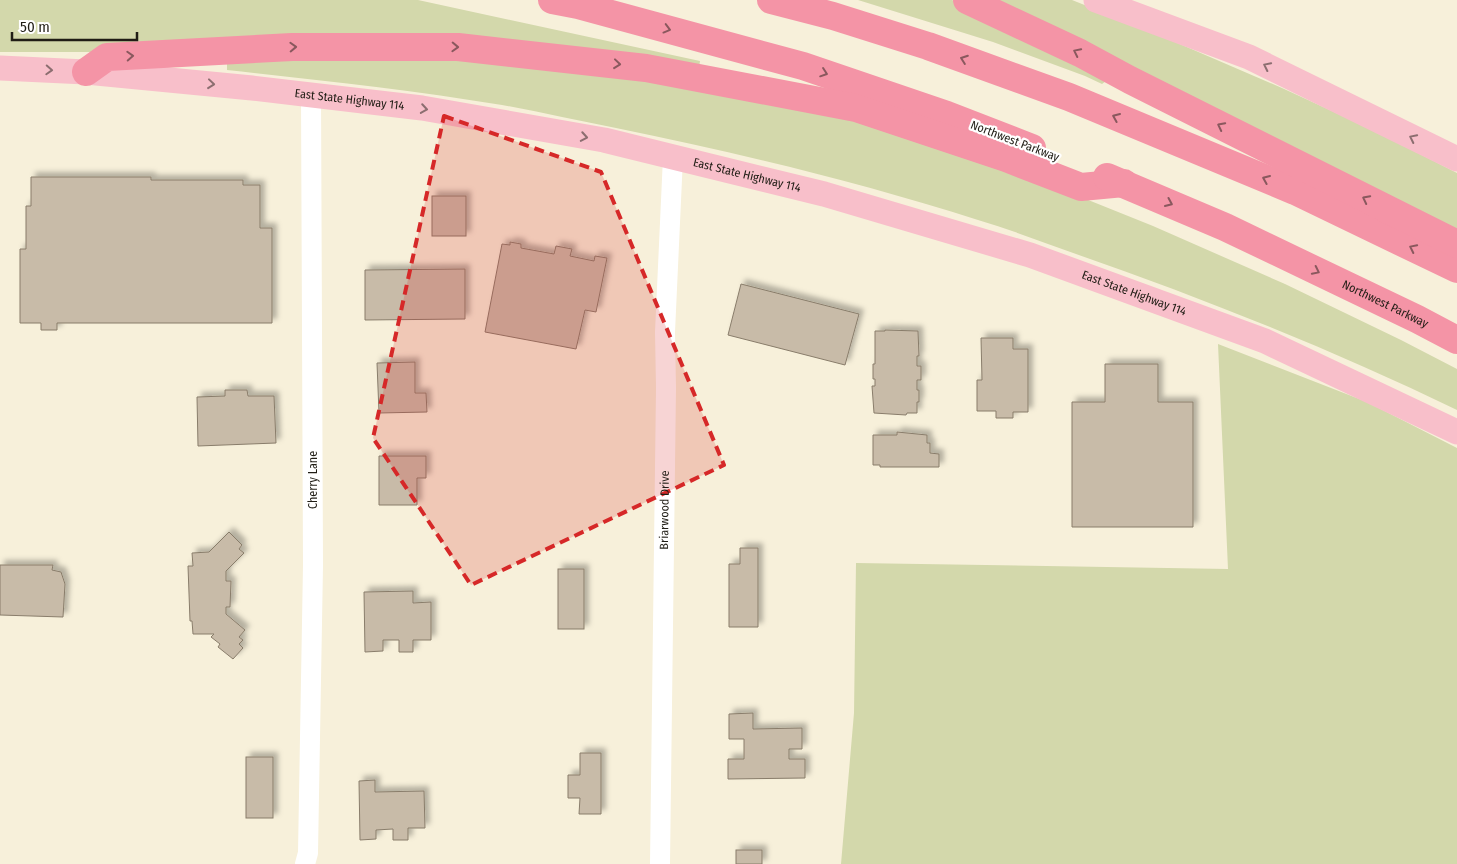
<svg xmlns="http://www.w3.org/2000/svg" width="1457" height="864" font-family="'Fira Sans Condensed',sans-serif">
<style>
.green{fill:#d3d8ab}
.building{fill:#c8bba8;stroke:#897d6b;filter:url(#shadow)}
.lines{fill:none;stroke-linecap:round;stroke-linejoin:round}
.minor{stroke:#fff;stroke-width:20}
.major{stroke:#f8bfca;stroke-width:25}
.highway{stroke:#f494a6;stroke-width:28}
.oneway{stroke:#8a585e}
.oneway2{stroke:#8c6e70}
.marked{fill:#d62828;fill-opacity:0.2;stroke:#d62828;stroke-width:4;stroke-dasharray:10 6;stroke-linejoin:round}
.labels{text-anchor:middle;dominant-baseline:central;stroke-width:4.5;stroke-linejoin:round;paint-order:stroke}
.street-label{font-size:12px;fill:#201d15;stroke:#fff}
</style>
<defs>
<filter id="shadow"><feDropShadow dx="4.5" dy="-4.5" stdDeviation="2.5" flood-color="#0004"/></filter>
</defs>
<rect width="100%" height="100%" fill="#f7f0da"/>
<g class="green">
<polygon points="0,0 418,0 700,61 699,68 156,52 0,52"/>
<polygon points="858,0 952,0 999,21 1106,81 1102,84 1085,76 993,42"/>
<polygon points="990,0 1072,0 1152,32 1282,88 1371,129 1457,173 1457,231"/>
<path d="M449 59 618 72 804 106 996 163 1153 226 1285 284 1401 340 1457 369V410C1333 350 1205 299 1076 254 1043 242 1011 230 978 220 859 182 738 153 616 128 578 121 540 112 502 105 411 90 319 80 227 70V61Z"/>
<polygon points="1218,344 1367,402 1457,448 1457,864 841,864 854,713 856,563 1228,569"/>
</g>
<g class="building">
<polygon points="31,177 151,177 151,180 243,180 243,185 260,185 260,228 272,228 272,323 57,323 57,330 41,330 41,323 20,323 20,249 26,249 26,206 31,206"/>
<rect x="432" y="196" width="34" height="40"/>
<polygon points="510,242 521,244 521,248 554,254 556,246 572,249 570,256 594,261 595,256 607,258 596,312 585,310 576,349 485,332 502,244 510,245"/>
<polygon points="465,269 465,319 365,320 365,270"/>
<polygon points="741,284 859,314 845,365 728,335"/>
<polygon points="885,330 918,331 919,356 917,356 917,366 921,366 921,380 917,380 917,390 919,390 919,402 917,402 917,413 907,413 906,415 874,413 872,386 875,386 875,379 873,379 873,364 875,364 875,331 885,331"/>
<polygon points="981,338 1013,338 1013,349 1028,349 1028,412 1013,412 1013,418 996,418 996,411 977,411 977,380 982,380"/>
<polygon points="415,362 415,393 426,393 427,412 379,413 377,363"/>
<polygon points="1105,364 1158,364 1158,402 1193,402 1193,527 1072,527 1072,402 1105,402"/>
<polygon points="225,390 247,390 248,396 274,396 276,443 198,446 197,397 225,396"/>
<polygon points="897,432 927,435 927,443 930,443 930,453 939,454 939,467 880,467 880,465 873,465 873,435 897,435"/>
<polygon points="379,456 426,456 426,478 417,478 417,505 379,505"/>
<polygon points="229,532 242,545 239,549 244,553 226,571 226,581 231,581 230,607 226,607 226,614 245,630 239,637 243,640 239,644 243,648 233,659 218,647 220,644 211,637 214,634 193,634 192,621 190,621 188,566 193,566 192,553 209,552"/>
<polygon points="740,548 758,548 758,627 729,627 729,564 740,564"/>
<polygon points="0,565 53,565 52,570 61,572 65,584 63,617 0,615"/>
<rect x="558" y="569" width="26" height="60"/>
<polygon points="413,591 413,603 431,602 431,640 413,640 413,652 399,652 399,640 383,640 383,651 365,652 364,592"/>
<polygon points="753,713 753,729 802,728 802,749 789,749 789,759 805,759 805,778 728,779 728,759 744,759 744,739 729,739 729,714"/>
<polygon points="580,753 601,753 601,814 579,814 580,798 568,798 568,775 580,775"/>
<rect x="246" y="757" width="27" height="61"/>
<polygon points="375,780 375,792 424,791 425,828 408,828 408,840 393,840 393,829 376,830 376,839 360,840 359,781"/>
<rect x="736" y="850" width="26" height="14"/>
</g>
<g class="lines">
<g class="minor">
<polyline points="305,864 308,853 313,565 311,95"/>
<path id="s1" d="M660 864 666 388 665 332 673 157"/>
</g>
<g class="major">
<polyline points="1096,0 1249,57 1457,159"/>
<path id="s2" d="M0 68 86 72 252 88 422 108 604 140 824 194 1030 255 1265 341 1457 432"/>
</g>
<g class="highway">
<polyline points="552,0 578,5 803,66 947,115 1032,148"/>
<polyline points="771,0 833,16 928,46 1069,97 1295,191 1457,269"/>
<polyline points="967,0 1080,53 1130,80 1457,244"/>
<polyline points="86,72 107,57 292,47 458,47 646,68 856,108 1006,158 1081,187 1124,183"/>
<path id="s3" d="M1107 177 1225 227 1417 319 1457 340"/>
</g>
</g>
<defs><path id="oneway-chevron" d="M-2-3.5L2.5 0L-2 3.5" fill="none" stroke-width="1.6" stroke-linecap="round" stroke-linejoin="round" transform="scale(1.25)"/></defs>
<g class="oneway">
<use href="#oneway-chevron" transform="translate(667 29) rotate(15)"/>
<use href="#oneway-chevron" transform="translate(293 47) rotate(-2)"/>
<use href="#oneway-chevron" transform="translate(455 47) rotate(2)"/>
<use href="#oneway-chevron" transform="translate(1077 52) rotate(-154)"/>
<use href="#oneway-chevron" transform="translate(130 56) rotate(-3)"/>
<use href="#oneway-chevron" transform="translate(964 59) rotate(-160)"/>
<use href="#oneway-chevron" transform="translate(617 64) rotate(6)"/>
<use href="#oneway-chevron" transform="translate(824 73) rotate(19)"/>
<use href="#oneway-chevron" transform="translate(1116 117) rotate(-157)"/>
<use href="#oneway-chevron" transform="translate(1221 126) rotate(-153)"/>
<use href="#oneway-chevron" transform="translate(1266 179) rotate(-157)"/>
<use href="#oneway-chevron" transform="translate(1366 199) rotate(-153)"/>
<use href="#oneway-chevron" transform="translate(1169 203) rotate(24)"/>
<use href="#oneway-chevron" transform="translate(1413 248) rotate(-154)"/>
<use href="#oneway-chevron" transform="translate(1316 271) rotate(26)"/>
</g>
<g class="oneway2">
<use href="#oneway-chevron" transform="translate(1267 66) rotate(-154)"/>
<use href="#oneway-chevron" transform="translate(49 70) rotate(3)"/>
<use href="#oneway-chevron" transform="translate(211 84) rotate(6)"/>
<use href="#oneway-chevron" transform="translate(424 109) rotate(9)"/>
<use href="#oneway-chevron" transform="translate(584 137) rotate(10)"/>
<use href="#oneway-chevron" transform="translate(1413 138) rotate(-154)"/>
</g>
<path class="marked" d="M444 116 601 172 724 465 471 585 373 438Z"/>
<g class="labels">
<g class="street-label">
<text stroke="none"><textPath href="#s2" startOffset="351">East State Highway 114</textPath></text>
<text transform="translate(1015 141) rotate(21)">Northwest Parkway</text>
<text stroke="none"><textPath href="#s2" startOffset="756">East State Highway 114</textPath></text>
<text stroke="none"><textPath href="#s2" startOffset="1161">East State Highway 114</textPath></text>
<text stroke="none"><textPath href="#s3" startOffset="306">Northwest Parkway</textPath></text>
<text transform="translate(313 480) rotate(-90)">Cherry Lane</text>
<text stroke="none"><textPath href="#s1" startOffset="354">Briarwood Drive</textPath></text>
</g>
</g>
<path d="M12 32v8h125v-8" fill="none" stroke="#201d15" stroke-width="2.5"/>
<text x="20" y="32" font-size="15" fill="#201d15" stroke="#ffffff" stroke-width="4" paint-order="stroke">50 m</text>
</svg>
